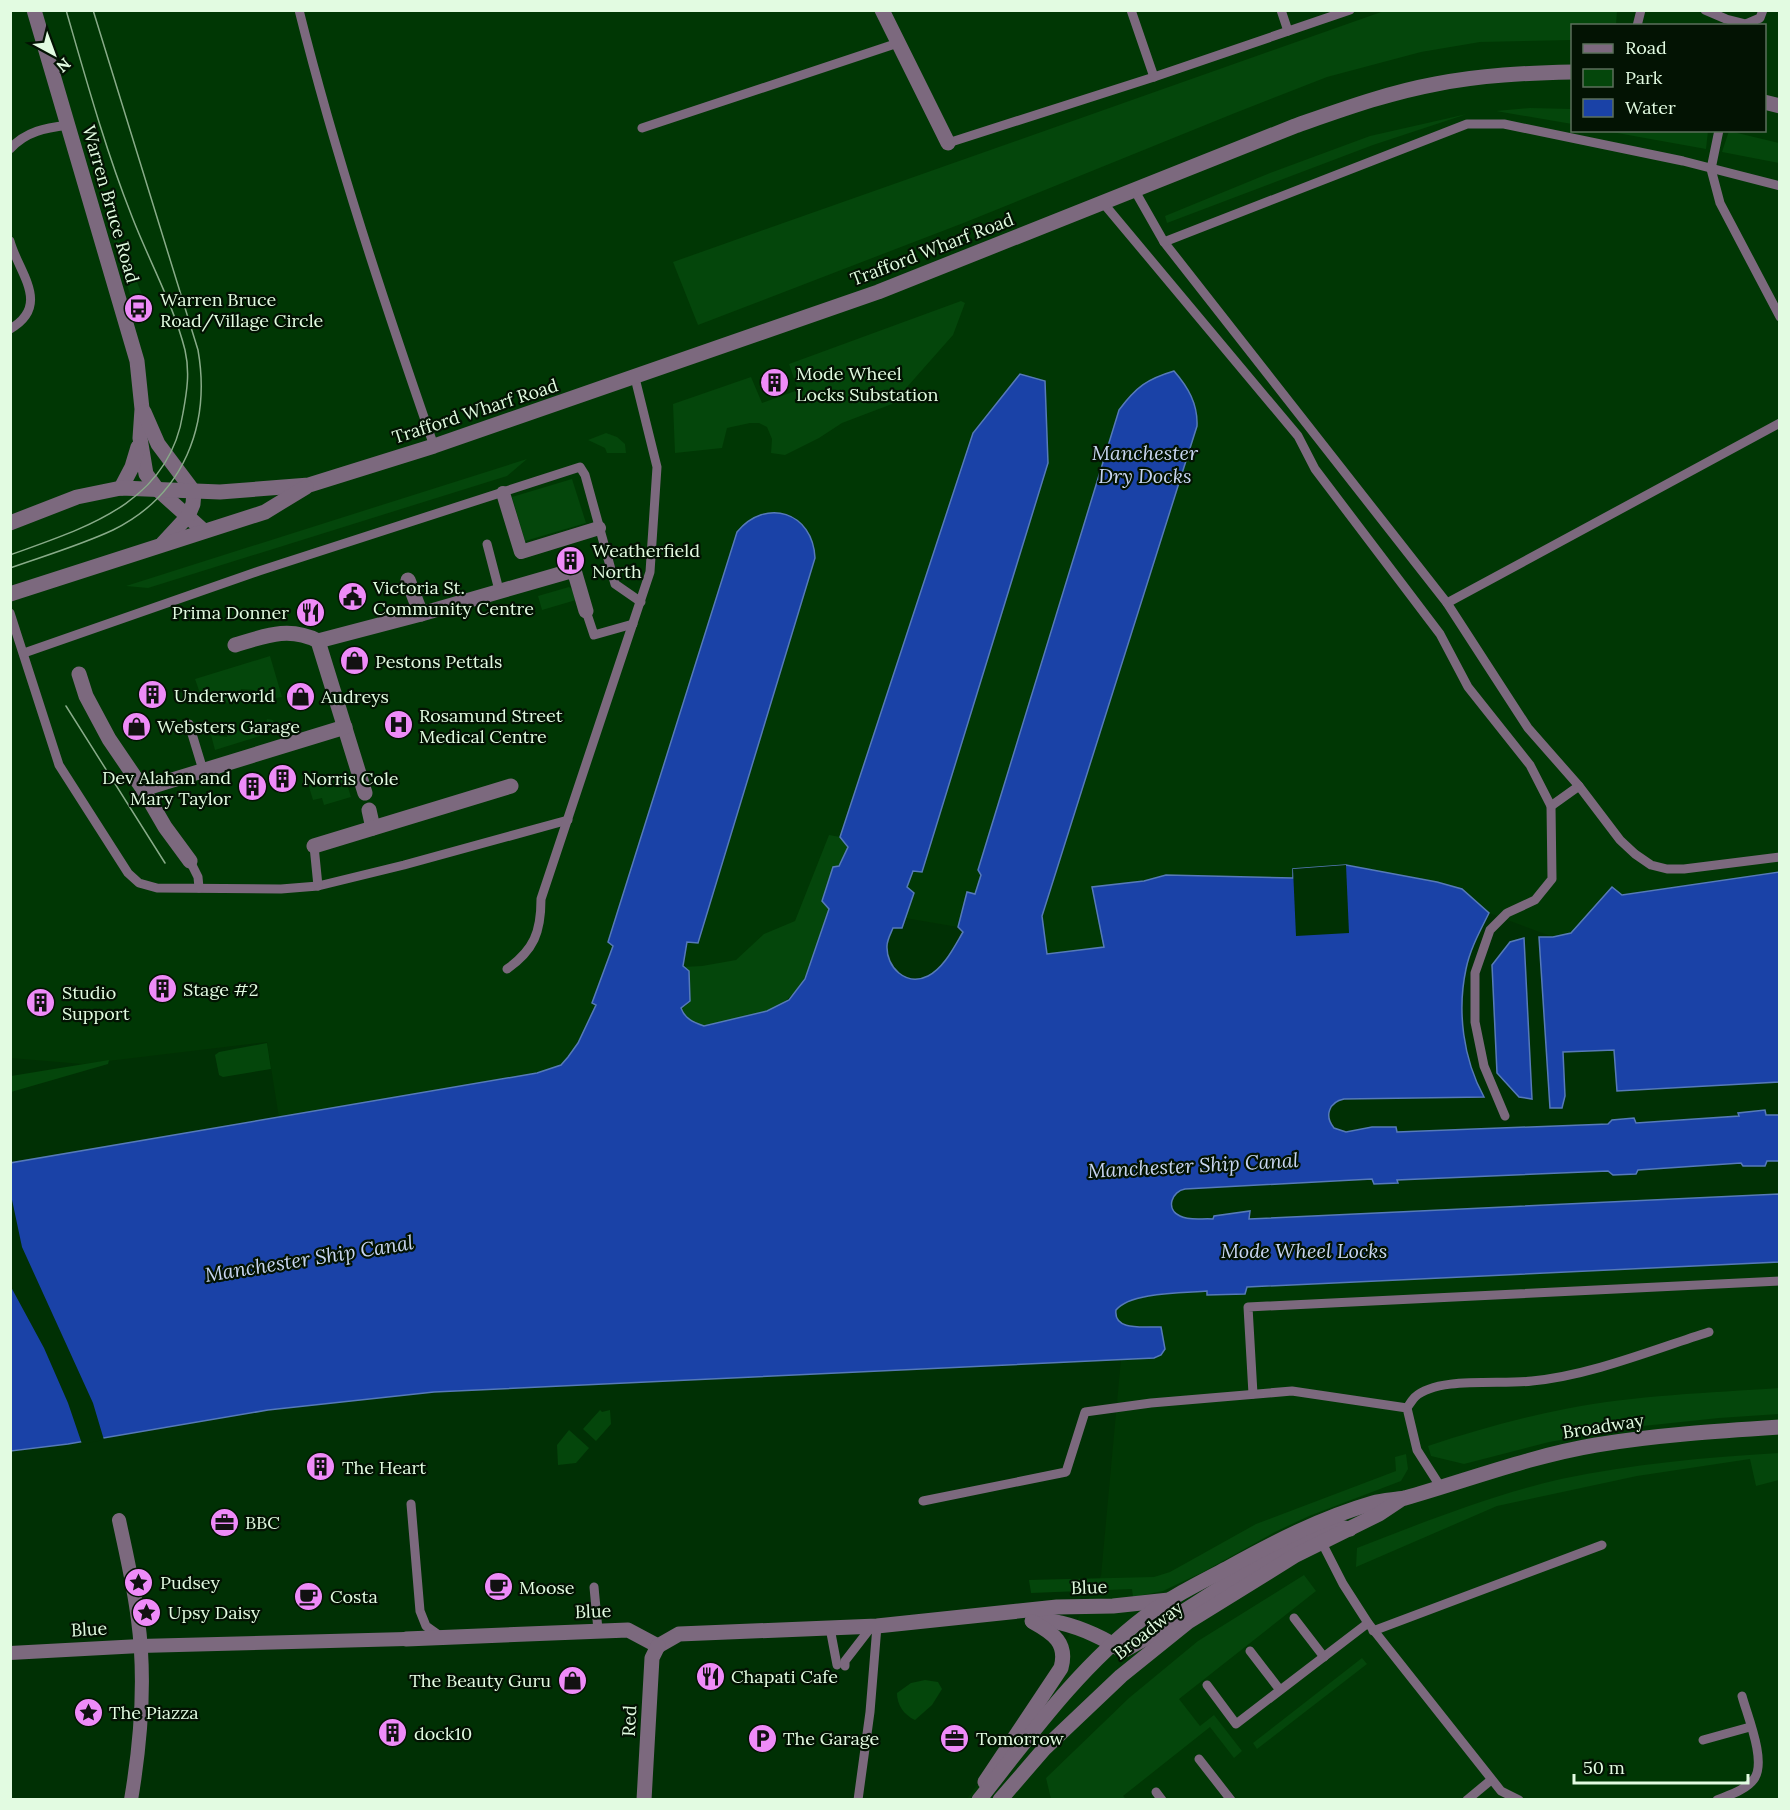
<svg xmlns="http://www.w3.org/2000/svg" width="1790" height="1810" font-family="Lora,serif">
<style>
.built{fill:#003704;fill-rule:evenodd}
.green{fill:#04460b}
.water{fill:#1a42a7;stroke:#567ab8;stroke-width:1.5}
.pier{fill:#003004}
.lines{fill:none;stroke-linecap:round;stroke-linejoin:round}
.service{stroke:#7c697e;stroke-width:9}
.pedestrian{stroke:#7c697e;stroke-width:14}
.minor{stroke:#7c697e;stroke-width:15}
.tertiary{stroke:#7c697e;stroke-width:15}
.tram{stroke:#88ab89;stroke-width:1.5}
.labels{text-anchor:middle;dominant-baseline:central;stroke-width:4.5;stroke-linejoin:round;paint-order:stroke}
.street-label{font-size:18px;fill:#e2fbe1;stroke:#031303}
.poi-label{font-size:18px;fill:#e2fbe1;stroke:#031303;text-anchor:start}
.water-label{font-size:20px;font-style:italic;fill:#c9d6f1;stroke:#031303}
</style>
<rect width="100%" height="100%" fill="#003004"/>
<g class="built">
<path d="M10 11H1779V872L1622 895 1612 888 1571 933 1553 937 1489 913 1462 889 1437 882 1346 865 1293 870V878L1166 875 1144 881 1093 887 1104 947 1047 954 1042 917 1197 426 1154 377 1133 391 1119 410 978 870 981 874 975 894 967 892 958 927 905 918 914 893 907 887 913 870 922 872 1048 463 1021 374 973 433 840 837 848 847 805 979 683 967 688 941 699 942 815 558 814 547 798 521 777 513H765L734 542 608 942 613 946 592 1003 596 1005 578 1043 561 1065 537 1073 279 1118 267 1042 83 1064 11 1058ZM1572 26H1764V130H1572Z"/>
<polygon points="1779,1262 1779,1799 966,1800 1002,1750 1047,1676 1101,1576 1121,1359 1154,1358 1162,1335 1161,1327 1124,1325 1117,1322 1115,1318 1116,1310 1125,1302 1154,1295 1207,1291 1207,1295 1228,1296 1244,1294 1246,1287"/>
</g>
<g class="green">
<polygon points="1384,11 1617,11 1616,25 1572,26 1572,40 1480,42 1421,52 1327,77 1235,113 966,222 698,325 673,262"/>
<polygon points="1530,108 1572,109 1572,124 1496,111"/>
<polygon points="1467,114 1373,145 1167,223 1165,216 1270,173 1370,136"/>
<polygon points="1606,131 1708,131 1706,149"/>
<polygon points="1729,131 1779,143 1779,163 1722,152"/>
<polygon points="105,211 111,220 142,294 131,298"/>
<polygon points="961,301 965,303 953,335 892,404 842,423 819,438 785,455 771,453 772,439 767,427 759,423 750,423 727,428 722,448 675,453 673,404 751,377 762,403 798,390 789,364"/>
<polygon points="606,433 617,437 625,444 626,453 607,453 605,448 588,440"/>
<polygon points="527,459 507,476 148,588 126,586"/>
<polygon points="572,479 586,523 525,541 512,497"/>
<polygon points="569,587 574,591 576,600 542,610 538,596"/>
<polygon points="270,656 282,697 276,698 253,695 254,690 241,689 237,704 202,699 195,679"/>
<polygon points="267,719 273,720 276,731 215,750 211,735 227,737 228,729 247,732 249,721 265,726"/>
<polygon points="312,778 315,787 345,778 351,797 324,805 322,798 313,800 307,780"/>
<path d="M829 835 840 837 848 847 839 866 833 867 822 900 829 908C816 947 810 996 767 1011 747 1019 724 1021 704 1026 692 1022 685 1019 681 1007L686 1005 683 967 702 966 736 960 764 934 795 921Z"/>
<polygon points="267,1043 271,1069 223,1077 219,1075 215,1055 219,1052"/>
<polygon points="109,1060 108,1064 11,1092 11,1076"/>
<path d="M1779 1388V1414L1719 1418 1643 1426 1549 1442 1464 1464 1431 1456 1428 1446C1473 1431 1519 1418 1565 1409 1635 1395 1709 1393 1779 1388Z"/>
<polygon points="600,1410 602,1412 610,1410 611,1424 596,1441 583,1429"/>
<polygon points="569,1430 589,1448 576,1463 558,1465 557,1445"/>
<path d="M1779 1453V1480L1756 1486 1750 1459 1637 1476 1497 1506 1356 1567 1357 1548C1424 1522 1491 1495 1561 1479 1632 1464 1707 1457 1779 1453Z"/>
<polygon points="1406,1454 1408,1469 1401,1481 1309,1516 1275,1532 1203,1572 1163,1591 1133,1597 1132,1589 1031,1593 1029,1580 1154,1577 1170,1572 1256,1524 1396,1471 1395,1457"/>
<polygon points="1304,1575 1316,1591 1179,1699 1200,1726 1214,1715 1242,1751 1234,1758 1210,1727 1123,1796 1126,1799 1051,1799 1046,1778 1129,1698 1198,1641"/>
<polygon points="1362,1658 1367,1664 1257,1749 1253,1743"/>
<path d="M925 1680 938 1682 942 1689 932 1705 915 1720C904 1715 897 1705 897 1693L911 1683Z"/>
</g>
<g class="water">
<path d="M1174 371C1188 387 1198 404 1197 426L1042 916 1047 954 1104 947 1092 887 1144 881 1166 875 1293 878V869L1346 865 1437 882 1462 889 1489 913C1480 931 1470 949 1466 969 1457 1011 1463 1059 1484 1097L1344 1099C1329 1102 1324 1116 1334 1128L1346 1132 1372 1127H1396L1397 1132 1608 1124 1612 1120 1634 1118 1636 1123 1739 1116 1738 1113 1765 1110 1766 1115H1780L1779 1161H1767L1765 1166H1743L1741 1163 1638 1170 1636 1174 1613 1175 1608 1171 1397 1180 1398 1183 1374 1184 1372 1179 1185 1189C1172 1191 1165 1209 1180 1216 1189 1221 1203 1218 1213 1219L1214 1216 1250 1211 1249 1219 1779 1194V1262L1247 1287 1245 1294 1207 1295V1291C1184 1293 1130 1292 1116 1310 1113 1332 1146 1326 1161 1327L1165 1349 1161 1355 1154 1358 434 1392 268 1410 68 1444 11 1451 10 1163 537 1073 561 1065 568 1057 578 1043 596 1005 592 1003 613 946 608 942 737 532C766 497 813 512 815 558L698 943 687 942 683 966 689 971 690 1001 681 1008C685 1019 693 1022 704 1026L767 1011 789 1000 805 979 829 909 822 901 833 867 839 866 848 847 840 837 973 433 1020 374 1045 381 1048 463 922 872 913 871 907 887 914 893 902 928H893C891 933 887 940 887 946 886 967 906 987 928 976 944 968 954 947 963 932L958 927 967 892 975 894 981 875 978 870 1119 410C1136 387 1147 379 1174 371Z"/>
<polygon points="1779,872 1779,1082 1617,1091 1614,1050 1563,1052 1565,1096 1562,1108 1550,1108 1539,937 1553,937 1571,933 1612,887 1622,895"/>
<polygon points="1524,938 1532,1099 1519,1097 1497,1073 1492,965 1510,942"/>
</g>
<g class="pier">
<polygon points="1346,865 1349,933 1296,936 1293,869"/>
<polygon points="11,1195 22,1247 93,1403 104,1440 82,1444 68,1403 44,1348 11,1287"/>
</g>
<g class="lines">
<g class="service">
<path d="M299 10C336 158 384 302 434 446"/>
<polyline points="1131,10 1154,77"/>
<polyline points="1281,10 1288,31"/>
<polyline points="1705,10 1726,19 1746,24 1760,18 1763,10"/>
<polyline points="1637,26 1641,10"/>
<polyline points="642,128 898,43"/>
<polyline points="1719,130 1711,169 1720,203 1780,317"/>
<polyline points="948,143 1154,77 1350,10"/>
<path d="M10 149C26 131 46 128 68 125"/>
<polyline points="1135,191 1164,242 1447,603 1528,728 1579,786 1620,840 1635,854 1651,865 1667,869 1684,869 1780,857"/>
<polyline points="1104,204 1298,436 1315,469 1440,634 1468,687 1530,765 1551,806 1552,879 1535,900 1507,913 1490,930 1475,973 1475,1022 1484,1066 1505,1116"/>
<path d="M10 241C18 272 52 305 10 329"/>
<polyline points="1164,242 1467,124 1504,124 1683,161 1780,186"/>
<polyline points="487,544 499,590"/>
<polyline points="1447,603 1780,423"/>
<polyline points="586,611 594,635 633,624"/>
<polyline points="10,613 59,765 128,873 139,883 157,888 281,889 318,886 404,865 568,820"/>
<polyline points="24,653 259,571 580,467 585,475 615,584 641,602"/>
<polyline points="189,724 203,770"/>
<polyline points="1551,806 1579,786"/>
<polyline points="314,846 318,886"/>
<polyline points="190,861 198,877 199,888"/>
<path d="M507 969C534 950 541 932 541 899L650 572 657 467 635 378"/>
<polyline points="1253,1394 1248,1307 1780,1281"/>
<path d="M1407 1408C1409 1405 1412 1400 1415 1397 1438 1376 1501 1385 1532 1381 1592 1375 1652 1350 1709 1332"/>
<polyline points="923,1501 1066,1472 1085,1412 1151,1403 1292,1391 1407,1408 1417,1450 1440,1486"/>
<polyline points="411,1504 420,1611 426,1626 440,1636"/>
<polyline points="1320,1539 1343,1584 1368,1623 1501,1791 1519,1800"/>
<polyline points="594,1587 598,1630"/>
<polyline points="1294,1618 1324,1657"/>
<polyline points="830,1628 837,1665"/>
<polyline points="1373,1631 1602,1545"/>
<polyline points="1250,1651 1280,1690"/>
<polyline points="845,1666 845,1661 872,1626"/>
<polyline points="1207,1685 1236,1724 1368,1623"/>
<polyline points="1703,1740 1750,1727"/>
<polyline points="1199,1759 1231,1800"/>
<polyline points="1156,1792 1162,1800"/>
<polyline points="858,1800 870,1712 877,1626"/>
<polyline points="1467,1800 1491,1780"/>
<path d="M1717 1800C1729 1795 1746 1790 1754 1779 1767 1762 1747 1715 1742 1696"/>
</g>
<g class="pedestrian">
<polyline points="503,493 521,552 599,528"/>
<path d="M119 1520C126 1553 134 1586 138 1620 146 1679 141 1741 131 1800"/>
<polyline points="10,1653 140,1646 406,1639"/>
</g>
<g class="minor">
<polyline points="882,10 948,143"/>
<polyline points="408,580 421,614"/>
<polyline points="318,641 421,614 574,570 586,611"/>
<path d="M235 645C265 636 289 626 318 641L365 793"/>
<polyline points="79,674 86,696 109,739 143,789 165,827 190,861"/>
<polyline points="143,789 345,727"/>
<polyline points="369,810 373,828"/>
<polyline points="314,846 511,786"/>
<path d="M1032 1621C1041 1621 1052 1620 1061 1623 1082 1628 1106 1639 1123 1651L1155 1633 1181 1613 1231 1581 1307 1538 1335 1526 1350 1529"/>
<polyline points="406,1639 628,1630 658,1646"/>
<polyline points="658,1646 679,1634 877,1626 1057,1607 1113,1606 1169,1600"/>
<path d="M985 1782 1061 1668C1068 1643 1053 1633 1033 1622"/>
<polyline points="644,1800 652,1658 658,1646"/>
</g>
<g class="tertiary">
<polyline points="34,10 137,361 142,409 140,438 146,474 157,489 204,531"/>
<polyline points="1764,102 1780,106"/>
<polyline points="144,412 158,444 194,492 193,504 188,516 163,543"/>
<polyline points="121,488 132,467 138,447"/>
<path d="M10 523 77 497 121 488 220 492 309 485 434 446 878 292 1295 126C1341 110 1387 93 1436 84 1481 75 1526 73 1572 72"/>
<polyline points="10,594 265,512 306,487"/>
<path d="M979 1800C1031 1734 1080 1666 1146 1616 1171 1597 1199 1583 1226 1569 1273 1543 1321 1518 1373 1503 1383 1500 1394 1500 1405 1498 1468 1480 1531 1456 1596 1445 1656 1435 1718 1431 1780 1427"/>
<polyline points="1000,1800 1044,1749 1121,1676 1188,1622 1296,1555 1379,1514 1400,1500"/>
</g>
<g class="tram">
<path d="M10 555C84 528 169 504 183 413 187 391 190 372 185 350 173 303 148 259 131 214 105 148 86 79 66 10"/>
<path d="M10 568C44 556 81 545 113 530 184 495 211 425 198 350L93 10"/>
<polyline points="66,706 165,863"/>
</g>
</g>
<defs>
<symbol id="bus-disc" viewBox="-11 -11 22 22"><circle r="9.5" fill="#ee8bf8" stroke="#031303"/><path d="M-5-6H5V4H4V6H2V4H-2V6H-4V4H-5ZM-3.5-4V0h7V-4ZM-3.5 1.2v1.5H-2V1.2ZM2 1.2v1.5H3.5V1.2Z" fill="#111"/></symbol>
<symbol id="building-disc" viewBox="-11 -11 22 22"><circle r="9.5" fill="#ee8bf8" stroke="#031303"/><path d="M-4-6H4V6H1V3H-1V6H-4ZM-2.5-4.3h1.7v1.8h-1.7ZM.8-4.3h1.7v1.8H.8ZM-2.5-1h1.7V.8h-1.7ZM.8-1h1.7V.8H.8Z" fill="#111"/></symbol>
<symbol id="civic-disc" viewBox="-11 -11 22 22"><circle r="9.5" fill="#ee8bf8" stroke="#031303"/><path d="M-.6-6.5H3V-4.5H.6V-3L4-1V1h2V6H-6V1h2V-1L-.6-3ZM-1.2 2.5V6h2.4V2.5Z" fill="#111"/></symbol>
<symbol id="restaurant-disc" viewBox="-11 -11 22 22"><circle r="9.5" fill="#ee8bf8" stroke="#031303"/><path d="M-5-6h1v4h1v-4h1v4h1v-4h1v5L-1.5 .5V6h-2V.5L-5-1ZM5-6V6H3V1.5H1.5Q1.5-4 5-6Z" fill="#111"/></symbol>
<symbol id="shop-disc" viewBox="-11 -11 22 22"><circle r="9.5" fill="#ee8bf8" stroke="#031303"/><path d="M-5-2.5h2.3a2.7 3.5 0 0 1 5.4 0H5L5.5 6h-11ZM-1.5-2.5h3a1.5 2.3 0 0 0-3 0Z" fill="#111"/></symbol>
<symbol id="hospital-disc" viewBox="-11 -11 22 22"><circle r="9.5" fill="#ee8bf8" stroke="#031303"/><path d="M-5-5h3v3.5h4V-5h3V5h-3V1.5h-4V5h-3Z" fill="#111"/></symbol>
<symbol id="office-disc" viewBox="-11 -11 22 22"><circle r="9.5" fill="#ee8bf8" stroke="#031303"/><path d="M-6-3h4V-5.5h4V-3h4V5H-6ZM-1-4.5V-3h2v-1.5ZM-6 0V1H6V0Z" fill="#111"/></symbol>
<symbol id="sight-disc" viewBox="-11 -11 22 22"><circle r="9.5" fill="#ee8bf8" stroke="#031303"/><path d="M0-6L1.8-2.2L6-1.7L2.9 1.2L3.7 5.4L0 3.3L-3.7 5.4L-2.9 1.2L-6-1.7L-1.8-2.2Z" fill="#111"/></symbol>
<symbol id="cafe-disc" viewBox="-11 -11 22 22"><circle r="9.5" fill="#ee8bf8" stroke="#031303"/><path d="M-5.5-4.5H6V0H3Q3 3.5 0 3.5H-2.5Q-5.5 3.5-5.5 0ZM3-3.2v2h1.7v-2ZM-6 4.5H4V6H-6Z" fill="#111"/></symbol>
<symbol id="parking-disc" viewBox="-11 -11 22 22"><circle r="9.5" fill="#ee8bf8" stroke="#031303"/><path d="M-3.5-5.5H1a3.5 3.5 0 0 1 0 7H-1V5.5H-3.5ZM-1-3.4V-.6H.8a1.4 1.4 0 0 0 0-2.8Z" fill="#111"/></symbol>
</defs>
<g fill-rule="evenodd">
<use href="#bus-disc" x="122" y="292" width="33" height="33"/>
<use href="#building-disc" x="758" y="366" width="33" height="33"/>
<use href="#building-disc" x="554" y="544" width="33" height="33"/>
<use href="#civic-disc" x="336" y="580" width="33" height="33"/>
<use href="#restaurant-disc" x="294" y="596" width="33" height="33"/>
<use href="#shop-disc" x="338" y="644" width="33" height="33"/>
<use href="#building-disc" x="136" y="678" width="33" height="33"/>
<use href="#shop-disc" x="284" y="680" width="33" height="33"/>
<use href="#hospital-disc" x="382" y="708" width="33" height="33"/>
<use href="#shop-disc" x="120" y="710" width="33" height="33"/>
<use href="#building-disc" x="266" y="762" width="33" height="33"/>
<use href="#building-disc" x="236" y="770" width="33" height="33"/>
<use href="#building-disc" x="146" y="972" width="33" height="33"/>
<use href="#building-disc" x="24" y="986" width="33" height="33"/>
<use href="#building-disc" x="304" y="1450" width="33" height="33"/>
<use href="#office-disc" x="208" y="1506" width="33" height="33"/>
<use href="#sight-disc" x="122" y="1566" width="33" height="33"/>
<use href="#cafe-disc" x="482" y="1570" width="33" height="33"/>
<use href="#cafe-disc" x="292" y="1580" width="33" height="33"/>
<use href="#sight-disc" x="130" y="1596" width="33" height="33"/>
<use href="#restaurant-disc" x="694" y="1660" width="33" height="33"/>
<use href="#shop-disc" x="556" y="1664" width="33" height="33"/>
<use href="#sight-disc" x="72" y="1696" width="33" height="33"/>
<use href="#building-disc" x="376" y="1716" width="33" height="33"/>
<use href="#parking-disc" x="746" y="1722" width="33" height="33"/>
<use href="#office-disc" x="938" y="1722" width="33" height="33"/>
</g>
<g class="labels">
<g class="street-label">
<text transform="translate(111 204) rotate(74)">Warren Bruce Road</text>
<text transform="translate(932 249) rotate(-21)">Trafford Wharf Road</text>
<text transform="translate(475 411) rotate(-18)">Trafford Wharf Road</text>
<text transform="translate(1603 1426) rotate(-9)">Broadway</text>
<text transform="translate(1089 1587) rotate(-2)">Blue</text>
<text transform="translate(593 1611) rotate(-2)">Blue</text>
<text transform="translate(89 1629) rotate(-3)">Blue</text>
<text transform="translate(1148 1630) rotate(-38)">Broadway</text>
<text transform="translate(629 1721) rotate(-87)">Red</text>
</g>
<g class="poi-label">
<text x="160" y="299">Warren Bruce<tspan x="160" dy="21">Road/Village Circle</tspan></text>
<text x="796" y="373">Mode Wheel<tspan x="796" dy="21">Locks Substation</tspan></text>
<text x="592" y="550">Weatherfield<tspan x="592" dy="21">North</tspan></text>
<text x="373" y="587">Victoria St.<tspan x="373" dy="21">Community Centre</tspan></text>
<text x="289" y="612" text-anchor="end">Prima Donner</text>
<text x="375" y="661">Pestons Pettals</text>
<text x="174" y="695">Underworld</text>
<text x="321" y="696">Audreys</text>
<text x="419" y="715">Rosamund Street<tspan x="419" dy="21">Medical Centre</tspan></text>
<text x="157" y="726">Websters Garage</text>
<text x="231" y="777" text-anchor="end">Dev Alahan and<tspan x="231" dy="21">Mary Taylor</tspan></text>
<text x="303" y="778">Norris Cole</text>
<text x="183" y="989">Stage #2</text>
<text x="62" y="992">Studio<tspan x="62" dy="21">Support</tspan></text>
<text x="342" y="1467">The Heart</text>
<text x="245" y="1522">BBC</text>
<text x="160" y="1582">Pudsey</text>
<text x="519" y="1587">Moose</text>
<text x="330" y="1596">Costa</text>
<text x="168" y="1612">Upsy Daisy</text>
<text x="731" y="1676">Chapati Cafe</text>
<text x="551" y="1680" text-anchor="end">The Beauty Guru</text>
<text x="109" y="1712">The Piazza</text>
<text x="414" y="1733">dock10</text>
<text x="783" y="1738">The Garage</text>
<text x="976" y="1738">Tomorrow</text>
</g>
<g class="water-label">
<text x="1145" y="452">Manchester<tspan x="1145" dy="23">Dry Docks</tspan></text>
<text transform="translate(1193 1165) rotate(-3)">Manchester Ship Canal</text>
<text x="1304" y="1250">Mode Wheel Locks</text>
<text transform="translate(309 1258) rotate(-9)">Manchester Ship Canal</text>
</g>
</g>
<rect width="1790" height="1810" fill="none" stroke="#e2fbe1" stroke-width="24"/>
<rect x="1571" y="24" width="195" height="108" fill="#031303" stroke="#5c705c" stroke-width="1.5"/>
<rect x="1583" y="44" width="30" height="9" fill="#7c697e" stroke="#5c705c" stroke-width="1.5"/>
<text x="1625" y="54" font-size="18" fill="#e2fbe1">Road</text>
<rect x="1583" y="69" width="30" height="18" fill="#04460b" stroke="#5c705c" stroke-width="1.5"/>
<text x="1625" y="84" font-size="18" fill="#e2fbe1">Park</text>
<rect x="1583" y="99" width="30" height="18" fill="#1a42a7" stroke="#5c705c" stroke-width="1.5"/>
<text x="1625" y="114" font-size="18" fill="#e2fbe1">Water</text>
<g transform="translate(54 54) rotate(139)" stroke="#031303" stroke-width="4.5" paint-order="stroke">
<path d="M0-4.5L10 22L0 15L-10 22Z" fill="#e2fbe1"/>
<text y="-9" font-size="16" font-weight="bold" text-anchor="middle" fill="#e2fbe1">N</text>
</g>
<path d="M1574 1774v9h174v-9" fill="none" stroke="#e2fbe1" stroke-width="3"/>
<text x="1583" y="1774" font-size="18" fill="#e2fbe1" stroke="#031303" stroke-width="4.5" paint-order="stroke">50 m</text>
</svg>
